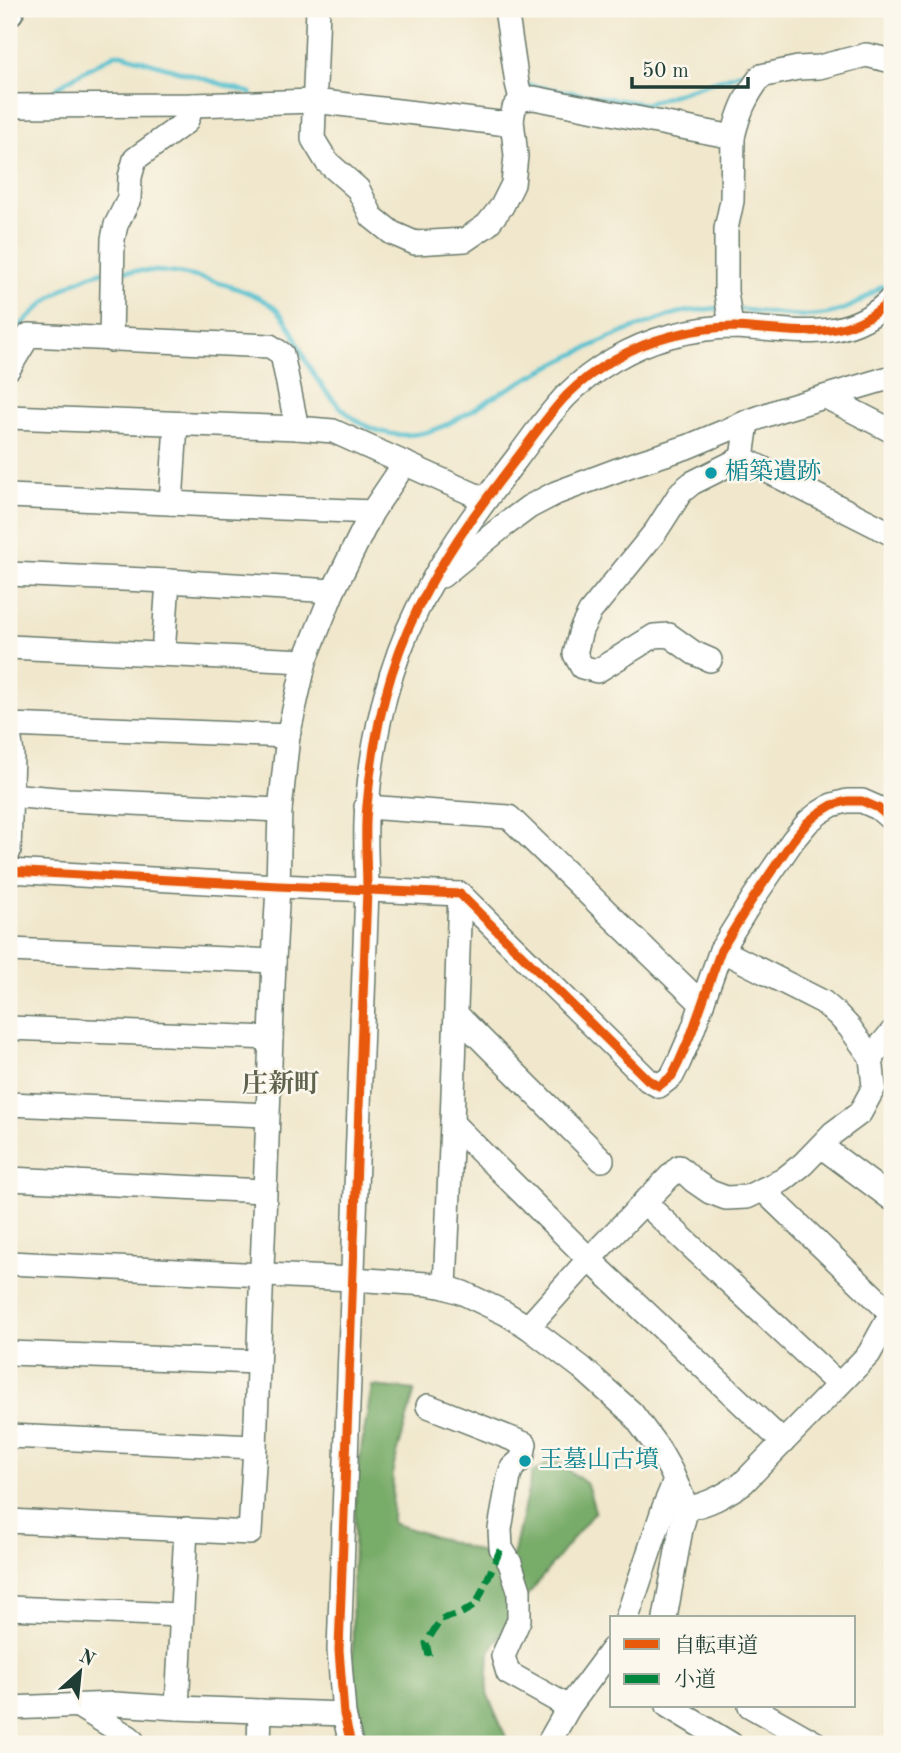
<svg xmlns="http://www.w3.org/2000/svg" width="901" height="1753" font-family="'Old Standard TT','Noto Serif JP',serif">
<style>
.forest{fill:#78ac69;stroke:#4c744e;stroke-width:2}
.lines{fill:none;stroke-linecap:round;stroke-linejoin:round}
.stream{stroke:#55c0cf;stroke-width:4.5}
.minor-casing{stroke:#687869;stroke-width:26}
.major-casing{stroke:#687869;stroke-width:32}
.minor{stroke:#fff;stroke-width:23}
.major{stroke:#fff;stroke-width:28}
.quiet{stroke:#00873e;stroke-width:7;stroke-dasharray:14 7;stroke-linecap:butt}
.cycleway-casing{stroke:#fbf7ec;stroke-width:13}
.cycleway{stroke:#e8590c;stroke-width:9}
.culture-dot{fill:#0f9aa8;stroke:#fbf7ec;stroke-width:2.5}
.labels{text-anchor:middle;dominant-baseline:central;stroke-width:5;stroke-linejoin:round;paint-order:stroke}
.culture-label{font-size:24px;fill:#0d838f;stroke:#fbf7ec;text-anchor:start}
.neighbourhood-label{font-size:26px;font-weight:bold;fill:#60644f;stroke:#fbf7ec}
</style>
<rect width="100%" height="100%" fill="#fbf7ec"/>
<filter id="ink" filterUnits="userSpaceOnUse"><feTurbulence type="fractalNoise" baseFrequency=".0143" numOctaves="2"/><feDisplacementMap in="SourceGraphic" scale="14" xChannelSelector="R" yChannelSelector="G"/><feConvolveMatrix kernelMatrix="1 2 1 2 8 2 1 2 1" color-interpolation-filters="sRGB"/></filter>
<filter id="wash" filterUnits="userSpaceOnUse"><feTurbulence type="fractalNoise" baseFrequency=".00686" numOctaves="4" result="noise"/><feDisplacementMap in="SourceGraphic" scale="28" xChannelSelector="R" yChannelSelector="G"/><feGaussianBlur stdDeviation="1.57" result="paint"/><feColorMatrix in="noise" values="0 0 0 0 0 0 0 0 0 0 0 0 0 0 0 0 0 1.4 0 .05"/><feComposite in="paint" operator="in"/></filter>
<g filter="url(#wash)">
<rect width="100%" height="100%" fill="#f0e7cc"/>
<polygon class="forest" points="372,1386 415,1390 393,1469 392,1523 484,1553 501,1563 513,1556 532,1473 554,1459 587,1484 595,1511 527,1596 489,1652 487,1693 509,1744 363,1744 354,1719 352,1600 356,1478"/>
<g class="lines">
<g class="stream">
<polyline points="526,85 645,104 756,68"/>
<polyline points="47,96 68,80 115,54 122,54 251,93"/>
<path d="M119 271C135 271 152 270 167 272 196 275 256 290 277 310 293 326 298 346 308 365 327 397 354 429 392 434 433 440 461 416 494 397 517 383 541 371 565 359 595 344 626 330 658 320 666 317 675 313 683 312 695 310 708 309 720 308"/>
<path d="M736 309C772 312 810 323 845 309 858 304 871 293 883 286"/>
<path d="M9 338C34 310 66 280 104 271"/>
</g>
</g>
</g>
<g filter="url(#ink)">
<g class="lines">
<defs>
<g id="minor">
<polyline points="318,9 313,139 327,162 358,189 372,217 392,233 415,243 465,240 487,225 502,206 513,184 516,156 512,120 514,108 521,99 517,83 506,9"/>
<path d="M521 99 534 98 733 137C739 112 745 97 761 76L798 68 819 67 866 55 892 61"/>
<polyline points="9,106 193,105 314,101 499,123 512,120"/>
<polyline points="731,327 726,292 726,229 732,201 733,137"/>
<polyline points="111,340 113,239 116,225 129,199 130,177 135,159 186,122 193,105"/>
<polyline points="9,368 29,335 270,346 282,354 297,428 333,431 484,499"/>
<polyline points="826,397 892,431"/>
<polyline points="9,417 297,428"/>
<polyline points="747,422 742,458 892,534"/>
<polyline points="9,496 372,512"/>
<polyline points="171,503 176,424"/>
<polyline points="9,574 168,581 333,591"/>
<polyline points="442,576 502,527 529,507 556,493 631,465 687,447 747,422 780,410 892,377"/>
<polyline points="9,647 305,661"/>
<polyline points="163,654 168,581"/>
<polyline points="710,660 694,653 669,635 654,636 597,671 582,667 575,654 581,630 590,612 656,531 681,492 692,483 742,458"/>
<polyline points="9,725 288,736"/>
<polyline points="9,733 12,754 9,851"/>
<polyline points="9,795 68,800 280,810"/>
<polyline points="366,807 509,817 702,1004"/>
<polyline points="9,871 278,886 460,894 648,1080 659,1086 672,1076 679,1062 692,1032 721,950 752,900 793,840 808,822 819,813 832,805 847,801 862,801 878,808 892,820"/>
<polyline points="9,950 274,961"/>
<polyline points="457,1015 602,1160"/>
<polyline points="9,1028 271,1038"/>
<polyline points="871,1057 892,1032"/>
<polyline points="9,1104 267,1115"/>
<polyline points="452,1123 589,1259 783,1442"/>
<polyline points="821,1146 892,1199"/>
<polyline points="9,1179 264,1191"/>
<polyline points="763,1190 891,1313"/>
<polyline points="644,1202 838,1384"/>
<polyline points="9,1263 352,1279 427,1284 445,1287 463,1293 505,1313 528,1327 582,1368 632,1413 658,1448 671,1471 687,1508 681,1529 665,1618"/>
<polyline points="445,1287 452,1123 460,894"/>
<polyline points="528,1327 589,1259 679,1167 694,1181 710,1192 726,1198 747,1197 783,1180 803,1164 833,1133 860,1113 874,1087 871,1057 850,1028 837,1014 823,1002 721,950"/>
<polyline points="9,1353 258,1362"/>
<polyline points="428,1406 525,1444 522,1459 512,1468 509,1477 500,1529 501,1548 510,1563 519,1590 519,1620 503,1656 508,1673 569,1707"/>
<polyline points="9,1436 255,1447"/>
<path d="M687 1508C708 1505 725 1495 743 1483L869 1354 892 1312"/>
<polyline points="9,1521 250,1533 255,1447 274,961 278,886 280,810 288,736 305,661 333,591 372,512 405,463"/>
<polyline points="9,1608 181,1615"/>
<polyline points="627,1618 664,1507 675,1481"/>
<polyline points="78,1706 129,1737 135,1744"/>
<polyline points="668,1706 731,1744"/>
<polyline points="750,1706 817,1744"/>
<polyline points="9,1708 115,1704 177,1708 186,1529"/>
<polyline points="177,1708 344,1714"/>
<polyline points="259,1744 260,1711"/>
<path d="M351 1744 344 1714 339 1650 367 890C367 863 364 833 367 806 373 731 391 655 428 589 453 542 485 500 517 458 533 437 548 415 566 396 594 368 632 346 670 336 690 331 713 327 733 327 791 329 847 346 892 298"/>
<polyline points="548,1744 569,1707 612,1649"/>
</g>
<polyline id="major" points="9,11 10,9"/>
</defs>
<use href="#minor" class="minor-casing"/>
<use href="#major" class="major-casing"/>
<use href="#minor" class="minor"/>
<use href="#major" class="major"/>
<polyline class="quiet" points="429,1656 426,1643 441,1619 460,1614 476,1605 501,1548"/>
<defs>
<g id="cycleway">
<polyline points="9,871 278,886 460,894 648,1080 659,1086 672,1076 679,1062 692,1032 721,950 752,900 793,840 808,822 819,813 832,805 847,801 862,801 878,808 892,820"/>
<path d="M351 1744 344 1714 339 1650 367 890C367 863 364 833 367 806 373 731 391 655 428 589 453 542 485 500 517 458 533 437 548 415 566 396 594 368 632 346 670 336 690 331 713 327 733 327 791 329 847 346 892 298"/>
</g>
</defs>
<use href="#cycleway" class="cycleway-casing"/>
<use href="#cycleway" class="cycleway"/>
</g>
</g>
<g class="culture-dot">
<circle cx="711" cy="473" r="7"/>
<circle cx="525" cy="1461" r="7"/>
</g>
<g class="labels">
<g class="culture-label">
<text x="725" y="473">楯築遺跡</text>
<text x="539" y="1461">王墓山古墳</text>
</g>
<g class="neighbourhood-label">
<text x="281" y="1085">庄新町</text>
</g>
</g>
<rect width="901" height="1753" fill="none" stroke="#fbf7ec" stroke-width="35"/>
<rect x="610" y="1616" width="245" height="91" fill="#fbf7ec" stroke="#a3ada2" stroke-width="2"/>
<rect x="624" y="1639" width="35" height="10" fill="#e8590c" stroke="#a3ada2" stroke-width="2"/>
<text x="674" y="1652" font-size="21" fill="#1f3d34">自転車道</text>
<rect x="624" y="1674" width="35" height="10" fill="#00873e" stroke="#a3ada2" stroke-width="2"/>
<text x="674" y="1686" font-size="21" fill="#1f3d34">小道</text>
<g transform="translate(80 1672) rotate(27)" stroke="#fbf7ec" stroke-width="5" paint-order="stroke">
<path d="M0-5L12 26L0 18L-12 26Z" fill="#1f3d34"/>
<text y="-10" font-size="19" font-weight="bold" text-anchor="middle" fill="#1f3d34">N</text>
</g>
<path d="M632 77v10h116v-10" fill="none" stroke="#1f3d34" stroke-width="3.5"/>
<text x="642" y="77" font-size="21" fill="#1f3d34" stroke="#fbf7ec" stroke-width="5" paint-order="stroke">50 m</text>
</svg>
